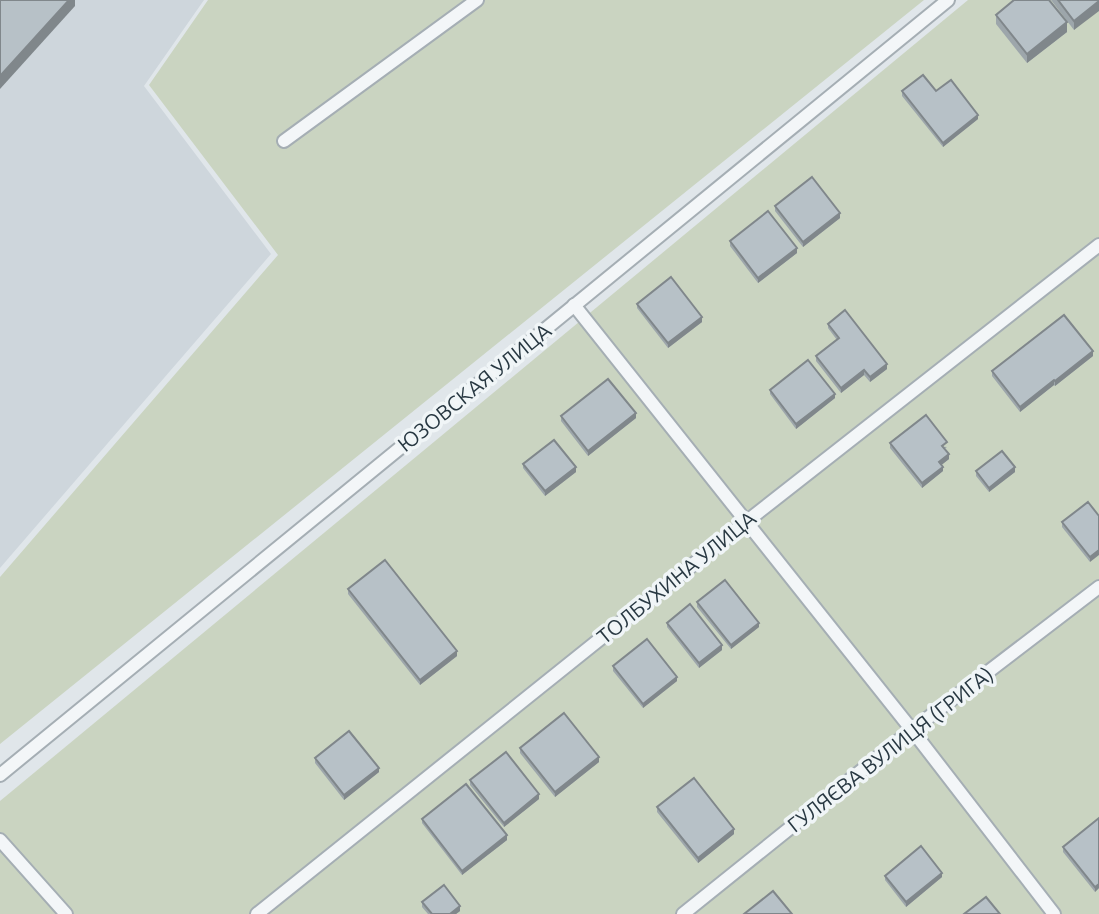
<svg xmlns="http://www.w3.org/2000/svg" width="1099" height="914" font-family="Ubuntu,sans-serif">
<style>
.built{fill:#ced6dc}
.green{fill:#cad4c1}
.lines{fill:none;stroke-linecap:round;stroke-linejoin:round}
.service-casing{stroke:#a5aeb4;stroke-width:16}
.service{stroke:#f3f6f8;stroke-width:12}
.wall{fill:#9da6ab}
.shaded-wall{fill:#80878b}
.building{fill:#b7c1c7;stroke:#80878b;stroke-width:2}
.labels{text-anchor:middle;dominant-baseline:central;stroke-width:7;stroke-linejoin:round;paint-order:stroke}
.street-label{font-size:21px;fill:#283842;stroke:#f0f5f7}
</style>
<rect width="100%" height="100%" fill="#e0e6ea"/>
<polygon class="built" points="0,0 204,0 144,86 271,254 0,568"/>
<g class="green">
<polygon points="208,0 924,0 0,744 0,577 278,255 149,85"/>
<polygon points="968,0 1099,0 1099,914 0,914 0,801"/>
</g>
<g class="lines">
<defs>
<g id="service">
<polyline points="284,141 477,0"/>
<polyline points="574,305 912,730 1054,914"/>
<polyline points="0,775 948,0"/>
<polyline points="0,840 66,914"/>
<polyline points="257,914 746,522 1099,245"/>
<polyline points="683,914 912,730 1099,587"/>
</g>
</defs>
<use href="#service" class="service-casing"/>
<use href="#service" class="service"/>
</g>
<g class="wall">
<polygon points="1051,0 1099,0 1074,30"/>
<polygon points="996,15 1067,32 1027,63 996,24"/>
<polygon points="902,91 936,91 978,119 943,147 902,96"/>
<polygon points="775,206 840,218 803,247 775,211"/>
<polygon points="730,241 797,253 758,283 730,246"/>
<polygon points="637,304 702,322 668,348 637,308"/>
<polygon points="828,324 887,369 870,382 864,375 841,393 816,361 816,356 837,340 828,328"/>
<polygon points="1093,356 1055,386 1054,385 1020,412 992,376 992,371"/>
<polygon points="770,390 835,398 796,429 770,394"/>
<polygon points="561,416 636,418 588,456 561,421"/>
<polygon points="890,443 947,447 944,449 949,459 941,465 943,471 922,488 890,448"/>
<polygon points="523,464 576,472 545,496 523,468"/>
<polygon points="976,471 1015,472 989,492 976,476"/>
<polygon points="1099,516 1090,562 1062,527 1062,522"/>
<polygon points="348,589 457,656 420,685 348,594"/>
<polygon points="697,602 759,627 731,649 697,607"/>
<polygon points="667,623 722,650 699,668 667,627"/>
<polygon points="613,666 677,681 643,708 613,671"/>
<polygon points="520,748 599,762 555,797 520,753"/>
<polygon points="315,758 379,772 344,800 315,763"/>
<polygon points="470,780 539,799 504,827 470,785"/>
<polygon points="657,807 734,834 698,863 657,812"/>
<polygon points="1099,818 1099,888 1095,892 1063,852 1063,847"/>
<polygon points="422,819 507,840 462,875 422,823"/>
<polygon points="885,876 942,877 906,907 885,880"/>
<polygon points="422,902 460,911 456,914 428,914 422,907"/>
</g>
<g class="shaded-wall">
<polygon points="69,0 75,0 75,6 0,89 0,76"/>
<polygon points="1099,1 1099,11 1074,30 1074,21"/>
<polygon points="1067,22 1067,32 1027,63 1027,54"/>
<polygon points="978,115 978,119 943,147 943,143"/>
<polygon points="840,213 840,218 803,247 803,242"/>
<polygon points="797,248 797,253 758,283 758,278"/>
<polygon points="702,317 702,322 668,348 668,343"/>
<polygon points="1093,351 1093,356 1055,386 1055,381"/>
<polygon points="887,364 887,369 870,382 870,377"/>
<polygon points="864,370 864,375 841,393 841,388"/>
<polygon points="1054,380 1054,385 1020,412 1020,407"/>
<polygon points="835,394 835,398 796,429 796,424"/>
<polygon points="636,413 636,418 588,456 588,451"/>
<polygon points="949,454 949,459 939,467 939,462"/>
<polygon points="576,467 576,472 545,496 545,491"/>
<polygon points="943,467 943,471 922,488 922,483"/>
<polygon points="1015,467 1015,472 989,492 989,488"/>
<polygon points="1099,550 1099,555 1090,562 1090,557"/>
<polygon points="759,623 759,627 731,649 731,645"/>
<polygon points="722,645 722,650 699,668 699,663"/>
<polygon points="457,651 457,656 420,685 420,680"/>
<polygon points="677,677 677,681 643,708 643,704"/>
<polygon points="599,757 599,762 555,797 555,792"/>
<polygon points="379,768 379,772 344,800 344,795"/>
<polygon points="539,794 539,799 504,827 504,823"/>
<polygon points="734,829 734,834 698,863 698,858"/>
<polygon points="507,835 507,840 462,875 462,871"/>
<polygon points="942,873 942,877 906,907 906,902"/>
<polygon points="1099,884 1099,888 1095,892 1095,887"/>
<polygon points="460,906 460,911 456,914 450,914"/>
</g>
<g class="building">
<polygon points="0,0 69,0 0,76"/>
<polygon points="1014,0 1049,0 1067,22 1027,54 996,15"/>
<polygon points="1058,0 1099,0 1099,1 1074,21"/>
<polygon points="923,75 936,91 951,80 978,115 943,143 902,91"/>
<polygon points="812,177 840,213 803,242 775,206"/>
<polygon points="768,211 797,248 758,278 730,241"/>
<polygon points="671,277 702,317 668,343 637,304"/>
<polygon points="845,310 887,364 870,377 864,370 841,388 816,356 839,338 828,324"/>
<polygon points="1064,315 1093,351 1055,381 1054,380 1020,407 992,371"/>
<polygon points="808,360 835,394 796,424 770,390"/>
<polygon points="608,379 636,413 588,451 561,416"/>
<polygon points="926,415 947,442 942,446 949,454 939,462 943,467 922,483 890,443"/>
<polygon points="554,440 576,467 545,491 523,464"/>
<polygon points="1002,451 1015,467 989,488 976,471"/>
<polygon points="1088,502 1099,516 1099,550 1090,557 1062,522"/>
<polygon points="385,560 457,651 420,680 348,589"/>
<polygon points="725,580 759,623 731,645 697,602"/>
<polygon points="690,604 722,645 699,663 667,623"/>
<polygon points="647,639 677,677 643,704 613,666"/>
<polygon points="564,713 599,757 555,792 520,748"/>
<polygon points="349,731 379,768 344,795 315,758"/>
<polygon points="506,752 539,794 504,823 470,780"/>
<polygon points="694,778 734,829 698,858 657,807"/>
<polygon points="466,784 507,835 462,871 422,819"/>
<polygon points="1099,818 1099,884 1095,887 1063,847"/>
<polygon points="921,846 942,873 906,902 885,876"/>
<polygon points="444,885 460,906 450,914 432,914 422,902"/>
<polygon points="773,891 792,914 744,914"/>
<polygon points="986,897 1000,914 964,914"/>
</g>
<g class="labels">
<g class="street-label">
<text transform="translate(474 387) rotate(-39)">ЮЗОВСКАЯ УЛИЦА</text>
<text transform="translate(676 577) rotate(-39)">ТОЛБУХИНА УЛИЦА</text>
<text transform="translate(890 749) rotate(-38)">ГУЛЯЄВА ВУЛИЦЯ (ГРИГА)</text>
</g>
</g>
</svg>
